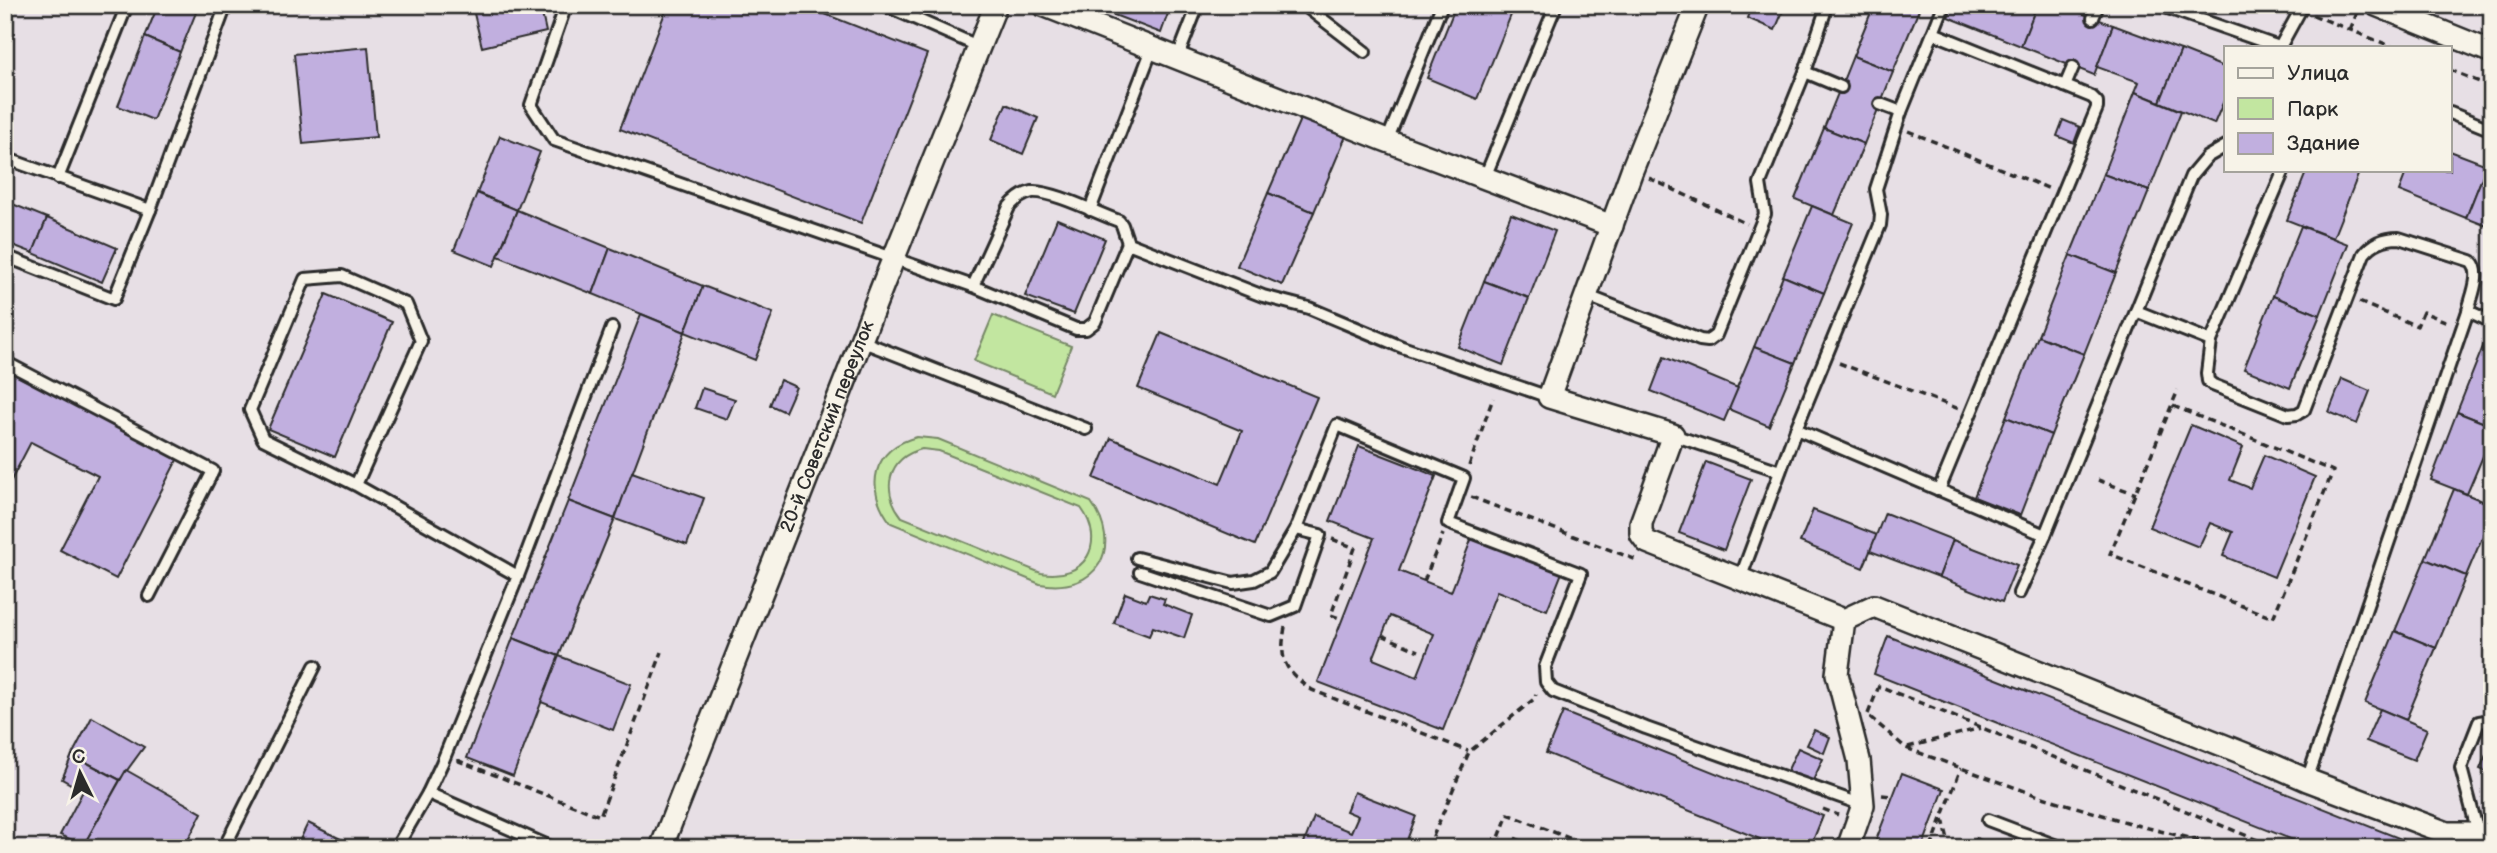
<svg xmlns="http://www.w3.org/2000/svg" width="2497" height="853" font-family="'Balsamiq Sans',sans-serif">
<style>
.green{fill:#c2e6a0;stroke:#768866;stroke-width:2;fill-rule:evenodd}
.building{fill:#c1afdf;stroke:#2b2b2b;stroke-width:2;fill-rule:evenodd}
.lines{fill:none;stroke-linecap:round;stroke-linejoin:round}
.lane-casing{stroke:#2b2b2b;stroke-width:16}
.street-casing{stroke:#2b2b2b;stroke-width:26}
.path{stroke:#2b2b2b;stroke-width:3.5;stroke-dasharray:7 5;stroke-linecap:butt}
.lane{stroke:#f7f3e8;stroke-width:10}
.street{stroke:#f7f3e8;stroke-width:21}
.labels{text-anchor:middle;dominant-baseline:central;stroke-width:5;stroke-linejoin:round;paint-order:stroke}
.street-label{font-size:19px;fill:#2b2b2b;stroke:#f7f3e8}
</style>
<rect width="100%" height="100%" fill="#e7dfe5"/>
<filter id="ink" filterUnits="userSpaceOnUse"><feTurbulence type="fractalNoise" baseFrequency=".0143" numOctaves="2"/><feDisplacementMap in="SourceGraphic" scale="14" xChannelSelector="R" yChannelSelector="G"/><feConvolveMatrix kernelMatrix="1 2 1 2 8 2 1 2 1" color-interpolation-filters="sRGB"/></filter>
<g filter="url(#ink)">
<g class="green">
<polygon points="993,315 1071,346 1052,393 974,361"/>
<path d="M917 437 938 439 1091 502C1124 548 1097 594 1040 584L891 523C864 489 872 448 917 437ZM922 449 939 451 1081 508C1107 543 1085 581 1041 573L902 517C881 491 887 458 922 449Z"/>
</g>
<g class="building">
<polygon points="158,5 199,5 180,52 145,37"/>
<polygon points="472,5 540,5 546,32 482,47"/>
<polygon points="668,5 802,5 927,54 861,223 620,129"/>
<polygon points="1088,5 1171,5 1161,33"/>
<polygon points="1456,5 1515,5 1477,99 1427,78"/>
<polygon points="1752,5 1775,5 1784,9 1775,30 1747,18"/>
<polygon points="1874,5 1921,5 1893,72 1853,56"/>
<polygon points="1953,5 2037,5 2021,46 1948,17"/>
<polygon points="2037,5 2061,5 2113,25 2094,75 2021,46"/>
<polygon points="2113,25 2181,50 2160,102 2135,92 2139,82 2097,67"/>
<polygon points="145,37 180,52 153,120 118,106"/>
<polygon points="368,47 376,137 303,144 294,54"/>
<polygon points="2181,50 2226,68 2226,96 2214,124 2160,102"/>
<polygon points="1853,56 1893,72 1864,144 1824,128"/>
<polygon points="2135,92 2181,111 2149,191 2103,174"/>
<polygon points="1006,104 1038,118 1023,154 991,140"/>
<polygon points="1301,117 1346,136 1314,212 1268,193"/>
<polygon points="2063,120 2080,127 2074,143 2057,136"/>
<polygon points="1824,128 1864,144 1834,215 1795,199"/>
<polygon points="500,136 540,152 517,210 477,193"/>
<polygon points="2450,151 2487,165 2466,218 2399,191 2407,170 2450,170"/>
<polygon points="2487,165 2492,167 2492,228 2466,218"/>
<polygon points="2307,170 2360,170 2333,238 2287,220"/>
<polygon points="2103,174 2149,191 2116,273 2070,255"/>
<polygon points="477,193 517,210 494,266 454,250"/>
<polygon points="1268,193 1314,212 1282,285 1237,266"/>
<polygon points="5,201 47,218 33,253 5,242"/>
<polygon points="1812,206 1853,223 1824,293 1783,276"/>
<polygon points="517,210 610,248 593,294 498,256"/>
<polygon points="1511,214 1555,231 1529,298 1484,281"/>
<polygon points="47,218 117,248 102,282 33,253"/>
<polygon points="1057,219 1105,239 1074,314 1025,296"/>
<polygon points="2301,226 2348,244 2320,315 2273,296"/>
<polygon points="610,248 703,286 685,332 593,294"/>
<polygon points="2070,255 2116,273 2084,354 2038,336"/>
<polygon points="1783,276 1824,293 1795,363 1754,347"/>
<polygon points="1484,281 1529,298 1503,365 1458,347"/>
<polygon points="703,286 773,313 755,360 685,332"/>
<polygon points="326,294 392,322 335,457 268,429"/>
<polygon points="2273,296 2320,315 2290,388 2244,369"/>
<polygon points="641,314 685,332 615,519 568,501"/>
<polygon points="1161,333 1317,397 1255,545 1094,478 1111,438 1220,484 1242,431 1138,388"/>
<polygon points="2038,336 2084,354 2051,435 2006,417"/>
<polygon points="2486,339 2492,341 2492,426 2457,412"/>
<polygon points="1754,347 1795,363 1769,426 1728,409"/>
<polygon points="1664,357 1738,388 1724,421 1651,391"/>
<polygon points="10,372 178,458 116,579 60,550 98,476 31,442 5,492 5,381"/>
<polygon points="2342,379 2370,391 2357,424 2329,412"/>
<polygon points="780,380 796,387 785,412 770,405"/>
<polygon points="702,388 735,399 727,419 695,408"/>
<polygon points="2457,412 2492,426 2492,435 2467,494 2431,480"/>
<polygon points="2006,417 2051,435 2020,515 1974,497"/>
<polygon points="2191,425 2243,447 2230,480 2250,488 2264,455 2315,477 2274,577 2223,556 2233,532 2210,523 2199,547 2149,527"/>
<path d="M1359 446 1436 476 1399 571 1451 592 1473 535 1563 570 1547 610 1497 591 1443 730 1318 682 1374 538 1330 521ZM1390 616 1434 634 1417 677 1373 659Z"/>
<polygon points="1706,462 1751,479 1724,550 1679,533"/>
<polygon points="632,472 704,498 687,545 615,519"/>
<polygon points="2454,489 2492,505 2492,514 2466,576 2425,559"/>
<polygon points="568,501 615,519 559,656 513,638"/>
<polygon points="1813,510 1877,535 1863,568 1800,542"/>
<polygon points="1885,513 1953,540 1939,577 1870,551"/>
<polygon points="1953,540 2017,565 2002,602 1939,577"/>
<polygon points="2425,559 2466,576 2436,648 2395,631"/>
<polygon points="1125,593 1146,601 1149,594 1165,599 1163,604 1192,615 1184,638 1153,627 1149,636 1114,623"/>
<polygon points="2395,631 2436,648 2406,720 2365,703"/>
<polygon points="1888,636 2419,846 2418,848 2313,848 1874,674"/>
<polygon points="513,638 559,656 513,776 467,758"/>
<polygon points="559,656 631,684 613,730 541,702"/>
<polygon points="2380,709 2427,729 2414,760 2366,741"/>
<polygon points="1563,712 1823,816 1810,848 1782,848 1546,753"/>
<polygon points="92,717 144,747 120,780 72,755"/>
<polygon points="1814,730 1830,737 1824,753 1807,745"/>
<polygon points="2492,741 2492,774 2480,769"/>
<polygon points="1798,748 1823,759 1811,785 1786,774"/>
<polygon points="72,755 120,780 84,845 60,835 83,791 62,779"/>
<polygon points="126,770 202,813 184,848 82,848"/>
<polygon points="1902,773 1944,789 1922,848 1873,848"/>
<polygon points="1354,792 1416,816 1404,848 1302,848 1314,817 1351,832 1358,816 1346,811"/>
<polygon points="308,823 359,848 296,848"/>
<polygon points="1516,838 1540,848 1512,848"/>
<polygon points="1976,838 2000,848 1972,848"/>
</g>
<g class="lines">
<defs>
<g id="lane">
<polyline points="566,5 531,105 554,140 973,286 1076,329 1086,329 1095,322 1128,243 1263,296 1309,308 1402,347 1549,397"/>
<polyline points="884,5 980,47"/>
<polyline points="1304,5 1365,52"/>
<polyline points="2159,5 2279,47"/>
<polyline points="2093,18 2098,5"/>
<polyline points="1933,33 1944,5"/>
<polyline points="2280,47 2303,5"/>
<polyline points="1177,59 1198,5"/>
<polyline points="1805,72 1841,87"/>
<polyline points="1880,104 1901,112"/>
<polyline points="2450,113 2492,130"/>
<polyline points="1387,141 1442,5"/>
<polyline points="5,158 150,210 114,299 5,256"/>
<path d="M2284 170 2211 341 2207 373 2208 381 2213 385 2288 415 2297 414 2304 410 2364 254C2373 242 2385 238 2399 238L2471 261C2483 272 2471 297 2468 311L2492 322"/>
<polyline points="1485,177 1556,5"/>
<polyline points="58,178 127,5"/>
<polyline points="150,210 226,5"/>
<polyline points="1090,210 1152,49"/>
<path d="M973 286 1009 207C1015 200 1022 194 1032 192 1051 190 1099 214 1119 221L1122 225 1128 243"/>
<polyline points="1585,295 1700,340 1708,341 1716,335 1765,214 1760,183 1805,72 1824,15 1824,5"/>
<polyline points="2136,311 2211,341"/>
<polyline points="861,341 1086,429"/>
<polyline points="5,362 213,471 149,596"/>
<polyline points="1796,429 2045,535"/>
<polyline points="1673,435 1780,471"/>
<polyline points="356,485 421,341 406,304 342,276 305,279 250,410 263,439 356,485 518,576"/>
<polyline points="1939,490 2097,108 2097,102 2092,97 2065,86 2073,67"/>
<polyline points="1137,558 1233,583 1254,580 1270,572 1296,529 1337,425 1464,478 1448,523 1581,574 1545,667 1546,682 1553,691 1646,728 1863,805"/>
<polyline points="1140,572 1271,616 1295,606 1320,535 1296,529"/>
<polyline points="1740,579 1796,429 1880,225 1881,215 1876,189 1901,112 1933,33 2065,86"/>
<polyline points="2019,593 2045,535 2191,176 2207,157 2226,146"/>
<polyline points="2307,780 2468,311"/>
<polyline points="1988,820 2062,848"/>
<polyline points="2478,833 2461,768 2479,722 2492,720"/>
<polyline points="224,848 315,666"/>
<polyline points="396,848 428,793"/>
<polyline points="553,848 428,793 442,763 518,576 612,328"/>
</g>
<g id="street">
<polyline points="1043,5 1382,139 1612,226"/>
<polyline points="1698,5 1632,170 1549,397 1673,435 1641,523 1641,534 1647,542 1844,620"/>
<polyline points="2376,5 2492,52"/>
<path id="s1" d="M661 848 884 282 996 5"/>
<polyline points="1848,848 1863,805 1859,760 1837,674 1844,620 1874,606 2275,766 2307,780 2447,833 2492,833"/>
</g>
</defs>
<use href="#lane" class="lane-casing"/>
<use href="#street" class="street-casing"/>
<g class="path">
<polyline points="2313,15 2393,47"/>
<polyline points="2350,30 2357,13"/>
<polyline points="2450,70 2492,87"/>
<polyline points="1908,131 2050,189"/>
<polyline points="1649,178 1747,224"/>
<polyline points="2359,302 2417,326 2423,312 2450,323"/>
<polyline points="1839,363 1959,409"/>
<polyline points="2173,406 2333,471 2273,618 2110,554 2178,390"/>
<polyline points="1469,466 1493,398"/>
<polyline points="2098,480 2136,494"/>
<polyline points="1471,497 1637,560"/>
<polyline points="1332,539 1355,548 1331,615 1342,619"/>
<polyline points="1424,581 1443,534"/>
<path d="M1285 627C1279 661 1284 670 1312 690L1468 751"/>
<polyline points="1382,635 1419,651"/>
<polyline points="1868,714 1879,686 2277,848"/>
<polyline points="1870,717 1906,748 1961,768 2036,795 2136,825 2229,848"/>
<polyline points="1908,747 1981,728"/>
<polyline points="459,759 459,761 600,816 662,652"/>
<polyline points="1882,795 1893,796"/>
<polyline points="1823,809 1838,815"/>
<polyline points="1943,819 1950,848"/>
<polyline points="1428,848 1469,752 1534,699 1536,694"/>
<polyline points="1495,848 1508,814 1594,848"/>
<polyline points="1931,848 1961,768"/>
</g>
<use href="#lane" class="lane"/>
<use href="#street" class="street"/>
</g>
</g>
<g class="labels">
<g class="street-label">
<text stroke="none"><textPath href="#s1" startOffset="453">20-й Советский переулок</textPath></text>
</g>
</g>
<rect width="2497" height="853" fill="none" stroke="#f7f3e8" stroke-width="28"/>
<rect x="14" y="14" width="2469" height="825" fill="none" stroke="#2b2b2b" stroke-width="2.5" filter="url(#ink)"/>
<rect x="2224" y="46" width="228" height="126" fill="#f7f3e8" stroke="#a5a39c" stroke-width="2"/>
<rect x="2238" y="68" width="35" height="10" fill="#f7f3e8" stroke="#a5a39c" stroke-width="2"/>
<text x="2287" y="80" font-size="21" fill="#2b2b2b">Улица</text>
<rect x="2238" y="98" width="35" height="21" fill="#c2e6a0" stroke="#a5a39c" stroke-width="2"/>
<text x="2287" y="116" font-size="21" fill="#2b2b2b">Парк</text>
<rect x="2238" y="133" width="35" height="21" fill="#c1afdf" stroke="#a5a39c" stroke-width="2"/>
<text x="2287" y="150" font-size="21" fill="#2b2b2b">Здание</text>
<g transform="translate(80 773) rotate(355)" stroke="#f7f3e8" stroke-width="5" paint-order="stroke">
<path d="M0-5L12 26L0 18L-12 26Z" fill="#2b2b2b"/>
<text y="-10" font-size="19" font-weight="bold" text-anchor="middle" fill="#2b2b2b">С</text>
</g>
</svg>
